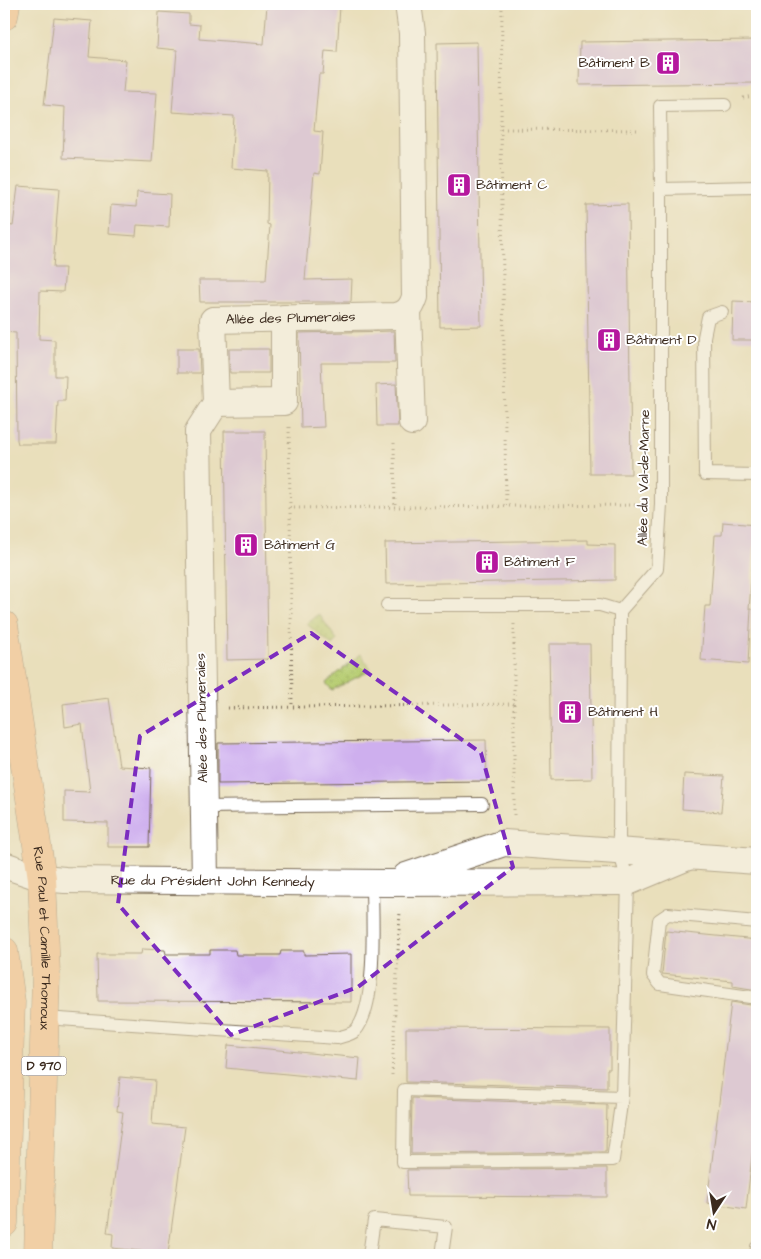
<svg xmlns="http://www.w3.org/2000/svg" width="761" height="1259" font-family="'Architects Daughter',sans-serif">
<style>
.park{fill:url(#park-dots);stroke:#787b47}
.building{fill:#ceafee}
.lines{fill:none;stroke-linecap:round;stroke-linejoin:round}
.lane-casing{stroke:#786955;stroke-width:14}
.street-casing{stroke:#786955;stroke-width:28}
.primary-casing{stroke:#786955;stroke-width:29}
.path{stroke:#786955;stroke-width:3;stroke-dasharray:1 4;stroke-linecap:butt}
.lane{stroke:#fff;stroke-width:12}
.street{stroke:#fff;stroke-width:26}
.primary{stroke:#fabc8b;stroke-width:28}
.marked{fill:none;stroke:#7b2cbf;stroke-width:4;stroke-dasharray:10 6;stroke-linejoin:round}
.labels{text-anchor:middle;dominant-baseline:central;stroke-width:4;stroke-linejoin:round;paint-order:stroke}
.shield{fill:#fff;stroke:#766a62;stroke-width:1}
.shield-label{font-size:12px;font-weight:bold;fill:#3b2a1e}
.poi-label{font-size:14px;fill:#3b2a1e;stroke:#fff;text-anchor:start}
.street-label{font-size:14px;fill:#3b2a1e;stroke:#fff}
</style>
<defs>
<pattern id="park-dots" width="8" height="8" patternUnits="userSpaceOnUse" patternTransform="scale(1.25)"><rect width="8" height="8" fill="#b6cc70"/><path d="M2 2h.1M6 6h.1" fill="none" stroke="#9daf61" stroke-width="1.8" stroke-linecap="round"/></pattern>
</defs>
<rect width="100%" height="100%" fill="#fff"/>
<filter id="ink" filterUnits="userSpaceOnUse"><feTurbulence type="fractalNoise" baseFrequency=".02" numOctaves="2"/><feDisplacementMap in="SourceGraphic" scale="10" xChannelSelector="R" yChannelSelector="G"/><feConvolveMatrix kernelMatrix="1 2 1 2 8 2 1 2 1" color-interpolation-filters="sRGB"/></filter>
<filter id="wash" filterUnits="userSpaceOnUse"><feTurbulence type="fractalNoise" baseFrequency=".0096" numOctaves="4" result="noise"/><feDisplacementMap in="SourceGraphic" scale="20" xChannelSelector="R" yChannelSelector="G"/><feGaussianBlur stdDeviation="1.12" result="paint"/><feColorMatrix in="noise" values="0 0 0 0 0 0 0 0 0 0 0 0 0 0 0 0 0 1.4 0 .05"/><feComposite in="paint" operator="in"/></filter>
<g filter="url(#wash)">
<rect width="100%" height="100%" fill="#e9dfbb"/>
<g class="park">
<polygon points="319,614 337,640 332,645 307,624"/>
<polygon points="361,654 371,670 332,690 326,683"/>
</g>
<g id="blocks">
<g class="building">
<polygon points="267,4 340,6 337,52 325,51 323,74 319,74 314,131 323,132 320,174 314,173 305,280 352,279 351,302 200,302 199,280 266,280 270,225 267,224 268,171 231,168 234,116 172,112 177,50 157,48 159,12 189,14 189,24 200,25 199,39 264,44"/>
<polygon points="54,18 92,21 89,57 126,60 123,92 157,93 152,162 63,158 65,107 44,105"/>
<polygon points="757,40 757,83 579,85 580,42"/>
<polygon points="477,42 481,326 440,327 437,43"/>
<polygon points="18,186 59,189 53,268 65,268 63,292 40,291 39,339 55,340 55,376 66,376 65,401 58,401 56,444 18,444 17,440 16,333 4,332 7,225 13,226"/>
<polygon points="137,192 170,194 169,227 137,225 136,236 109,234 111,205 136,207"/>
<polygon points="628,204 631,474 590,474 586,205"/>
<polygon points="733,301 757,302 757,340 732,340"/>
<polygon points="394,331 395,363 321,363 324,427 301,428 299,333"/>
<polygon points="177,349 199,349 200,373 177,373"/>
<polygon points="229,349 269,349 269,373 230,373"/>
<polygon points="396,384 398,426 377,426 376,385"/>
<polygon points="224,431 265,431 268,659 227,660"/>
<polygon points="723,522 756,525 749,609 751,609 748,664 701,660 705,606 710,606 715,535 722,535"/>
<polygon points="588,540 588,544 615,545 615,580 386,584 385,543"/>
<polygon points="549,644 590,644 592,779 551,780"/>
<polygon points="109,698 119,766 151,768 149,847 108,847 108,823 64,822 64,791 90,792 82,724 65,727 63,704"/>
<polygon points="486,740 487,781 218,784 218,743"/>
<polygon points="684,774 724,776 721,812 682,809"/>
<polygon points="666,931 757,940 757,990 733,986 733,981 662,974"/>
<polygon points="142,949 165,950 166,954 210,954 210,950 235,950 236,955 280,955 281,951 304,951 304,955 351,954 351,1002 98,1001 97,954 141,954"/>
<polygon points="731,1002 757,1006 757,1112 746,1209 707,1203"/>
<polygon points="406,1028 610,1029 610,1069 607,1069 607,1088 406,1082"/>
<polygon points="228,1045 360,1058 358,1081 226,1068"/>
<polygon points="120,1077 155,1080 152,1124 185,1127 168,1254 112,1248 113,1234 107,1233 123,1112 117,1111"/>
<polygon points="412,1098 607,1105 606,1152 411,1154"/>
<polygon points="607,1168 607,1197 408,1196 407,1170"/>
</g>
</g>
</g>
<g filter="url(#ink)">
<use href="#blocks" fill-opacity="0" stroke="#786955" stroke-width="1"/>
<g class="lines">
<defs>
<g id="lane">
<polyline points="661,189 660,106 725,105"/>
<polyline points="722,312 708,317 704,337 705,474 757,475"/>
<polyline points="387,605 600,605 620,611"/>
<polyline points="203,807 482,804"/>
<polyline points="757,922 668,914 659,920 653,975 660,984 757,998"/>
<path d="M45 1018 337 1038C342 1036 351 1035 355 1031 378 1007 372 917 372 883"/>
<polyline points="622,1097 404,1090 403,1162 613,1160 622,1097 628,882 619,850 620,611 657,569 661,504 661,189 757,187"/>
<polyline points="369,1255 374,1220 446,1227 442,1255"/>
<polyline points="756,1255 757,1247"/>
</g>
<g id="street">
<polyline points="408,311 412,422"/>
<polyline points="216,403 284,402 284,318"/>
<path id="s1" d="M4 865 42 878 65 880 385 883 628 882 690 856"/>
<polyline points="406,876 504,843 757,861"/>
<path id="s2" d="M205 881 198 431 216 403 213 320 396 316C407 314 412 307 415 297L412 33 408 4"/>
</g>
<g id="primary">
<polyline points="4,16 6,4"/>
<path id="s3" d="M4 625 42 878 46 974 38 1255"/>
<polyline points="4,951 11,1002 4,1223"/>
</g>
</defs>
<use href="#lane" class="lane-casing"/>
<use href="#street" class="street-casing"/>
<use href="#primary" class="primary-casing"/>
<g class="path">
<polyline points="502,4 501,129 506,506"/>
<polyline points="743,98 757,95"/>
<polyline points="501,129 640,130"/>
<polyline points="289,427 290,508 640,505"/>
<polyline points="394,443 395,507"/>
<polyline points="290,508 292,707"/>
<polyline points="514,624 514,818"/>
<polyline points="228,708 515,704"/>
<polyline points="392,1075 400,911"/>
</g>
<use href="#lane" class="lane"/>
<use href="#street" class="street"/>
<use href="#primary" class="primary"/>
</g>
</g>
<path d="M0 0H761V1259H0ZM311 633 481 753 513 867 358 987 231 1035 118 904 140 736Z" fill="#e9dfbb" fill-opacity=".55" fill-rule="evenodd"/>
<path class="marked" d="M311 633 481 753 513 867 358 987 231 1035 118 904 140 736Z"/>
<defs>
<symbol id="building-square" viewBox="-11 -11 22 22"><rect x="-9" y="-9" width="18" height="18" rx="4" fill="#b5179e" stroke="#fff"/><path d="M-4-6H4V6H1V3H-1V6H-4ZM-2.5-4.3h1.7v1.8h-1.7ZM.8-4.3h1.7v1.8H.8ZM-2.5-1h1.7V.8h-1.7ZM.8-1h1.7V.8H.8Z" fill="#fff"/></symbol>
</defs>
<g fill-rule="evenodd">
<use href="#building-square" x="654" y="49" width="28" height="28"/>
<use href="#building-square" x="445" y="171" width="28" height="28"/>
<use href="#building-square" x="595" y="326" width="28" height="28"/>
<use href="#building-square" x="232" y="531" width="28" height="28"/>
<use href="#building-square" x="473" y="548" width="28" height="28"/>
<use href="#building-square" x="556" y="698" width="28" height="28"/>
</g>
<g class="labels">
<rect class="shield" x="21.5" y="1056.5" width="45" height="19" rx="4"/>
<g class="shield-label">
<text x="44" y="1066">D 970</text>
</g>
<g class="poi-label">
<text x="650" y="63" text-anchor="end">Bâtiment B</text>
<text x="476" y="185">Bâtiment C</text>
<text x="626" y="340">Bâtiment D</text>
<text x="264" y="545">Bâtiment G</text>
<text x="504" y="562">Bâtiment F</text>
<text x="588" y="712">Bâtiment H</text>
</g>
<g class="street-label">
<text stroke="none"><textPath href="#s2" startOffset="644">Allée des Plumeraies</textPath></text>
<text transform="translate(644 478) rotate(-89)">Allée du Val-de-Marne</text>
<text transform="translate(202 718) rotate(-91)">Allée des Plumeraies</text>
<text stroke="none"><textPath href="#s1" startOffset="211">Rue du Président John Kennedy</textPath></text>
<text stroke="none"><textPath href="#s3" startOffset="316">Rue Paul et Camille Thomoux</textPath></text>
</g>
</g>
<rect width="761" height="1259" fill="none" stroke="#fff" stroke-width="20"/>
<g transform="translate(714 1212) rotate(192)" stroke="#ffffff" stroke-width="4" paint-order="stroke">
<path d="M0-4L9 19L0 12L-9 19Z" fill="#3b2a1e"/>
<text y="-8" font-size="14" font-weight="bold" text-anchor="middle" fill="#3b2a1e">N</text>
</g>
</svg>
